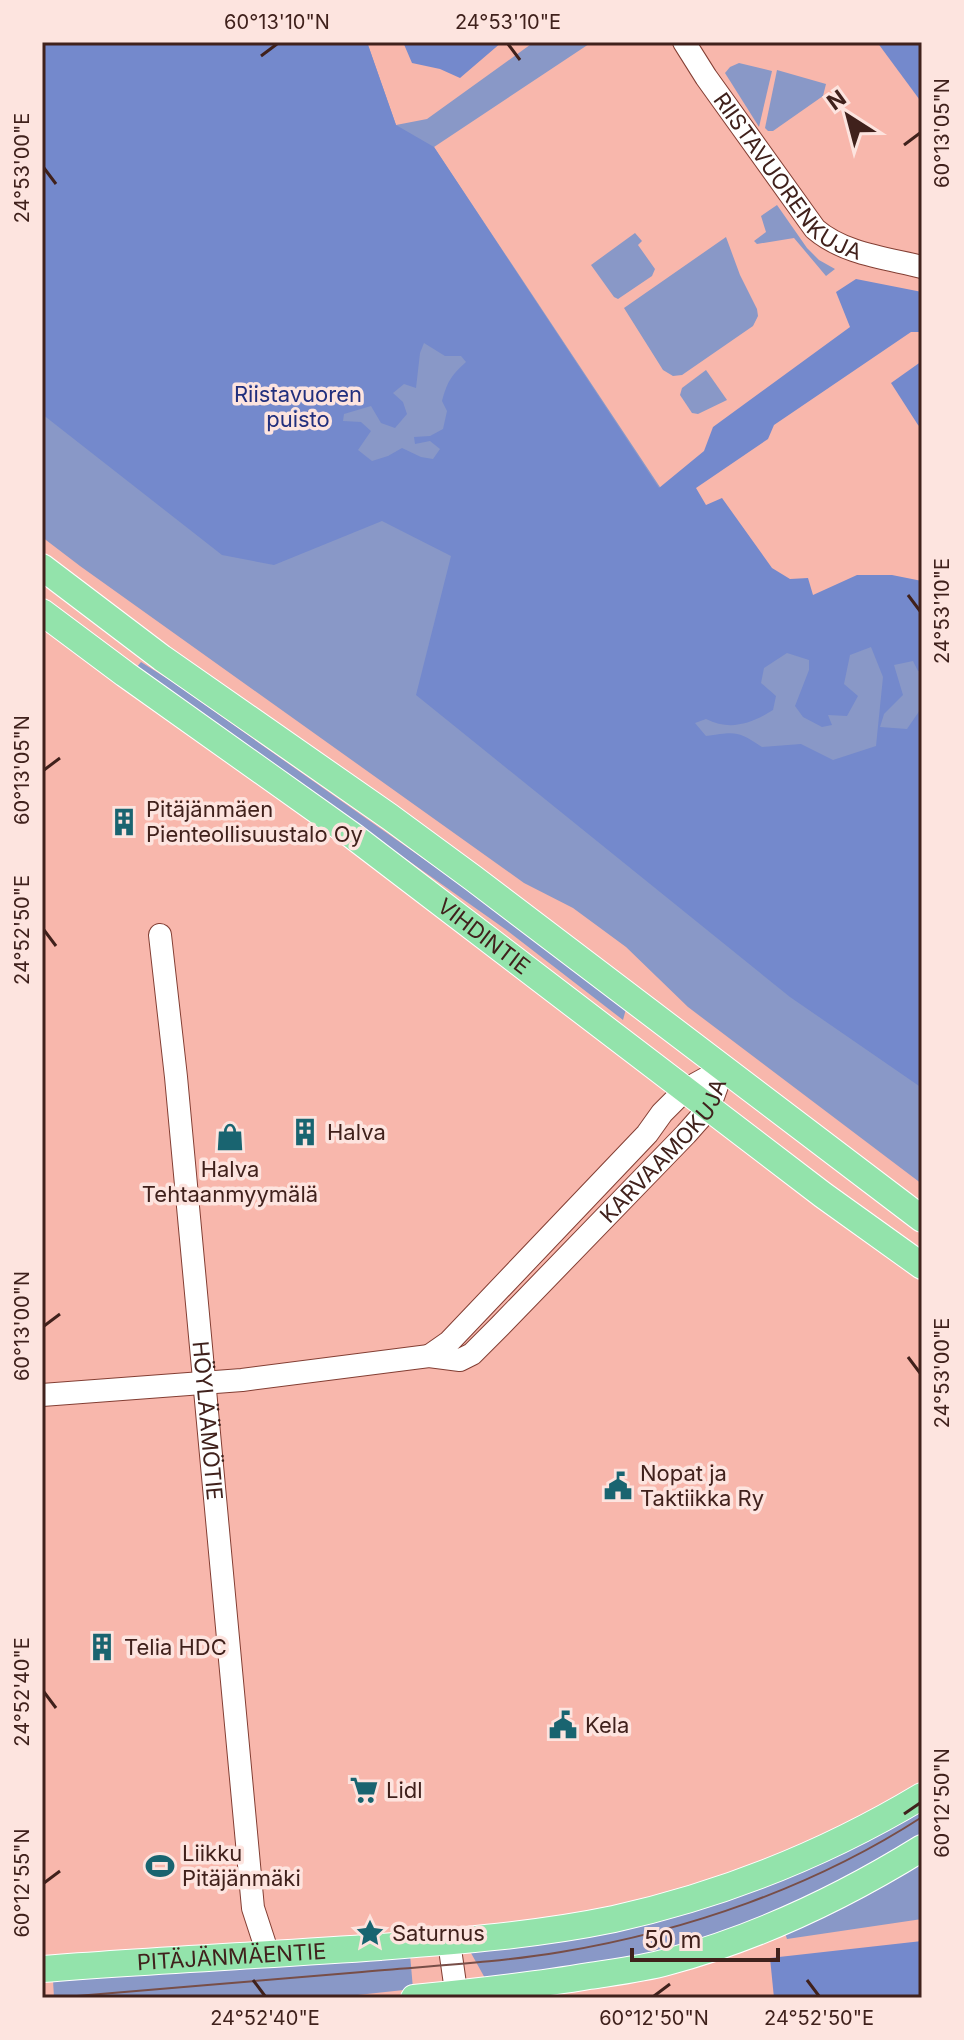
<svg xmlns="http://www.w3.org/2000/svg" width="964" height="2040" font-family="Inter,sans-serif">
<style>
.green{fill:#8998c7}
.forest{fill:#7489cc;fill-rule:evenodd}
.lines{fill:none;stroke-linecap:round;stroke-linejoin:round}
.minor-casing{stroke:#833e33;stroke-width:24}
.major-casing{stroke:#fff;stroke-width:28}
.minor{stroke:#fff;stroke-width:22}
.major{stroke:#93e3ab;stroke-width:26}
.tram{stroke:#784e48;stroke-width:2}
.ticks{fill:none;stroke:#40211c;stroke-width:3}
.labels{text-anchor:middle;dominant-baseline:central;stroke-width:7;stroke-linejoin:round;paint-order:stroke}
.street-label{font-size:22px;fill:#40211c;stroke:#fde4df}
.park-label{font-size:22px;fill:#212f7d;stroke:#fde4df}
.poi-label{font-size:22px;fill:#40211c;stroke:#fde4df;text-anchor:start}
.neatline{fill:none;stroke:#40211c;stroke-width:3}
.ticks-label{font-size:20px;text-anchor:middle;fill:#40211c}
</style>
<rect width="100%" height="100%" fill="#f8b7ac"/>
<g class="green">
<polygon points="42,42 367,42 396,125 427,119 534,42 592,42 434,147 741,609 922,591 922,1184 688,1007 626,947 573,908 524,883 80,566 42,537"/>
<polygon points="739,63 772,71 759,127 725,73 730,67"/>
<polygon points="777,70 826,84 823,96 773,131 768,131 765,128"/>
<polygon points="777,205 807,248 819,260 835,269 826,276 794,238 757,244 754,241 766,232 761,216"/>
<polygon points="635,233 642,241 638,245 655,269 652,276 618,299 614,297 591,265"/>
<polygon points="726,237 740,275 757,309 758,316 753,326 682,375 673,376 663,370 624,308"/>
<polygon points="706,370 727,400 698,414 692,413 680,395 682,388"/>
<polygon points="141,662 171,681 509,919 626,1009 623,1020 505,929 136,668"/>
<polygon points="922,1806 922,1837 783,1912 651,1955 486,1980 471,1953 471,1948 582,1932"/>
<polygon points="922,1862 922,1919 787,1939 785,1933 844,1907"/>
<polygon points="410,1954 413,1989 330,1998 54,1998 53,1980"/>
</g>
<g class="forest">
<path d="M42 42H367L396 125 434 147 659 488 704 451 713 427 850 327 836 292 856 279 922 292V332H911L774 425 768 439 696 488 706 505 722 498 772 568 790 579 808 578 813 595 857 575H892L922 581V671H918L913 661 894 665 903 695 884 714 880 727 907 729 920 710H922V1088L790 997 416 695 451 556 382 521 274 565 222 555 42 414ZM424 343 445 356H461L466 362C451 376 448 380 442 401L447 411 443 429 430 436 414 437 415 444 430 441 440 449 433 459 421 457 402 448 388 456 372 461 358 450 371 431 361 422 343 421 344 414 371 406 381 423 395 428 407 414 403 402 393 393 404 384 416 388 420 353ZM871 647 883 677 876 746 833 760 801 744 762 747C737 730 735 732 706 736L695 723 706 719C730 731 751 724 773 710L776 696 761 683 764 668 787 653 809 660V670L795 706 803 717 822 727 832 725 828 715 847 716 858 696 844 684 850 655Z"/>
<polygon points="403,42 502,42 460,78 440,69 412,63"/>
<polygon points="877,42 922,42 922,103"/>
<polygon points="922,361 922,428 918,425 891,383"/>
<polygon points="922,1941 922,1998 774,1998 770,1958"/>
</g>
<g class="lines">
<defs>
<g id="minor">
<path id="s1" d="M684 42 706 77 815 229C844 254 886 258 922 267"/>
<path id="s2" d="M160 935 176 1077 253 1908 268 1954"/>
<polyline points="429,1356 449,1342 647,1134 662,1113 685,1090 723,1069"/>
<path id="s3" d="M42 1395 242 1380 429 1356 460 1360 472 1354 500 1326 686 1134 709 1108 723 1069"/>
<polyline points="449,1942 457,1998"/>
</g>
<g id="major">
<polyline points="42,567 162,658 390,817 473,878 922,1219"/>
<path id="s4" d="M42 612 125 674 353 836 823 1195 922 1266"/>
<path id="s5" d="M42 1969C155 1960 267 1955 380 1947 458 1941 537 1935 614 1919 722 1895 827 1853 922 1796"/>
<path d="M414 1998C473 1992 531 1986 589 1976 615 1972 642 1969 667 1962 757 1938 843 1897 922 1848"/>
</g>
</defs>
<use href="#minor" class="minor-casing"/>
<use href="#major" class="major-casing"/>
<use href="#minor" class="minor"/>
<use href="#major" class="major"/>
<path class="tram" d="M53 1998C156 1989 259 1981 362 1972 428 1966 495 1963 561 1952 687 1931 814 1887 922 1817"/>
</g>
<path class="ticks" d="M508 44 520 60M261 56 277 44M904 145 920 133M44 168 56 184M908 595 920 611M44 770 60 758M44 930 56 946M44 1326 60 1314M908 1357 920 1373M44 1692 56 1708M904 1814 920 1803M44 1883 60 1871M253 1980 265 1996M807 1980 819 1996M654 1996 670 1984"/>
<defs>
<symbol id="building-bare" viewBox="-9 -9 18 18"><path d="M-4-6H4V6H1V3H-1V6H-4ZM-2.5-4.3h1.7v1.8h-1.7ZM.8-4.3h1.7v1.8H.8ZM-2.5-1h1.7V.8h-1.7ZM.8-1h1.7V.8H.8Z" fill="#196470" stroke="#fde4df" stroke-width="2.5" paint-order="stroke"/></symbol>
<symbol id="shop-bare" viewBox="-9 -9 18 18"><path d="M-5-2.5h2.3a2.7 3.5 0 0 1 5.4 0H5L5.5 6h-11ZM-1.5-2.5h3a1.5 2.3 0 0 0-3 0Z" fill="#196470" stroke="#fde4df" stroke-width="2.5" paint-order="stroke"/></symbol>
<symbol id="civic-bare" viewBox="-9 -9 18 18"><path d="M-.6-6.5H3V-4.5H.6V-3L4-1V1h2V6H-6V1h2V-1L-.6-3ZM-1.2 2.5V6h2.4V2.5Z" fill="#196470" stroke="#fde4df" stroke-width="2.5" paint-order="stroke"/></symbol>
<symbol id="supermarket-bare" viewBox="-9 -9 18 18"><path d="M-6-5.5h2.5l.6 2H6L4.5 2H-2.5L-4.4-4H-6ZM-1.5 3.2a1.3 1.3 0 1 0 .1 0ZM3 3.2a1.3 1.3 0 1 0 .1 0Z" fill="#196470" stroke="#fde4df" stroke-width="2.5" paint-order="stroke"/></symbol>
<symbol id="stadium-bare" viewBox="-9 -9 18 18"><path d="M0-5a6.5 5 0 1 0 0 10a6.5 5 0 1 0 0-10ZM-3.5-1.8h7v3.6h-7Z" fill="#196470" stroke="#fde4df" stroke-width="2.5" paint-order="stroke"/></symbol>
<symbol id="sight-bare" viewBox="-9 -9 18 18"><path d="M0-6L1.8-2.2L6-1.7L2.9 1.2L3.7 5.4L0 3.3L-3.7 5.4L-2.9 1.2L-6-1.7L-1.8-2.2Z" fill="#196470" stroke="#fde4df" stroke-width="2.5" paint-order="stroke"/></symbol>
</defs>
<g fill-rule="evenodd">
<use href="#building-bare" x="104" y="802" width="40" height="40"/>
<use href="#building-bare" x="285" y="1112" width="40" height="40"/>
<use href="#shop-bare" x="210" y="1117" width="40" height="40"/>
<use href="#civic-bare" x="598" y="1466" width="40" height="40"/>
<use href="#building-bare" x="82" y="1627" width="40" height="40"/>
<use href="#civic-bare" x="543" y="1705" width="40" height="40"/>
<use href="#supermarket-bare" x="344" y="1770" width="40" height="40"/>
<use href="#stadium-bare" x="140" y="1846" width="40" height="40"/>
<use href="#sight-bare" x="350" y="1913" width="40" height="40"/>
</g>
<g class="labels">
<g class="street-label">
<text stroke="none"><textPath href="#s1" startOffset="172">RIISTAVUORENKUJA</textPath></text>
<text stroke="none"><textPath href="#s4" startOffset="548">VIHDINTIE</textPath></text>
<text stroke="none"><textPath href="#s3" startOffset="714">KARVAAMOKUJA</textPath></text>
<text stroke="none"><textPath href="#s2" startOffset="488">HÖYLÄÄMÖTIE</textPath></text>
<text stroke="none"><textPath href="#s5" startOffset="190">PITÄJÄNMÄENTIE</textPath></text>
</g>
<g class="park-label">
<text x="298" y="394">Riistavuoren<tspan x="298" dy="25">puisto</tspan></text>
</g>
<g class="poi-label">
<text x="146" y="809">Pitäjänmäen<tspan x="146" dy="25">Pienteollisuustalo Oy</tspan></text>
<text x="327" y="1132">Halva</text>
<text x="230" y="1169" text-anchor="middle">Halva<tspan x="230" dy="25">Tehtaanmyymälä</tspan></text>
<text x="640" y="1473">Nopat ja<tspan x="640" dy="25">Taktiikka Ry</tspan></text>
<text x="124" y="1647">Telia HDC</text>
<text x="585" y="1725">Kela</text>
<text x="386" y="1790">Lidl</text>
<text x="182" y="1853">Liikku<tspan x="182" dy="25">Pitäjänmäki</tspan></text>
<text x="392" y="1933">Saturnus</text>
</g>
</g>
<rect width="964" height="2040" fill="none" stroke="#fde4df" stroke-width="88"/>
<g transform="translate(848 116) rotate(324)" stroke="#fde4df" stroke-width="6" paint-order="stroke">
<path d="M0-6L14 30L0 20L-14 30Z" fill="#40211c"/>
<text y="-12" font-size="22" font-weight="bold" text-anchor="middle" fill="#40211c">N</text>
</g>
<path d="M632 1948v12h146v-12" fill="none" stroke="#40211c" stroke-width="4"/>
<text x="644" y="1948" font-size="24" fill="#40211c" stroke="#fde4df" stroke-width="6" paint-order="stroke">50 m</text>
<rect x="44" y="44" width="876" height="1952" class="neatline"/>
<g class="ticks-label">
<text x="277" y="29">60°13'10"N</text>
<text x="508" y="29">24°53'10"E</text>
<text transform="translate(942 133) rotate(-90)" y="7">60°13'05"N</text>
<text transform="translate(22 168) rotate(-90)" y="7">24°53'00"E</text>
<text transform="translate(942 611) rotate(-90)" y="7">24°53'10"E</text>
<text transform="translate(22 770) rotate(-90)" y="7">60°13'05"N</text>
<text transform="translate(22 930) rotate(-90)" y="7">24°52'50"E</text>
<text transform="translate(22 1326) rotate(-90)" y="7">60°13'00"N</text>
<text transform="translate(942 1373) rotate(-90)" y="7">24°53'00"E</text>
<text transform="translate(22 1692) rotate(-90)" y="7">24°52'40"E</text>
<text transform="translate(942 1803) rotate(-90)" y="7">60°12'50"N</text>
<text transform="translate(22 1883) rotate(-90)" y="7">60°12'55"N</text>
<text x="265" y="2025">24°52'40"E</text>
<text x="654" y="2025">60°12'50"N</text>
<text x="819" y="2025">24°52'50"E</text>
</g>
</svg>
